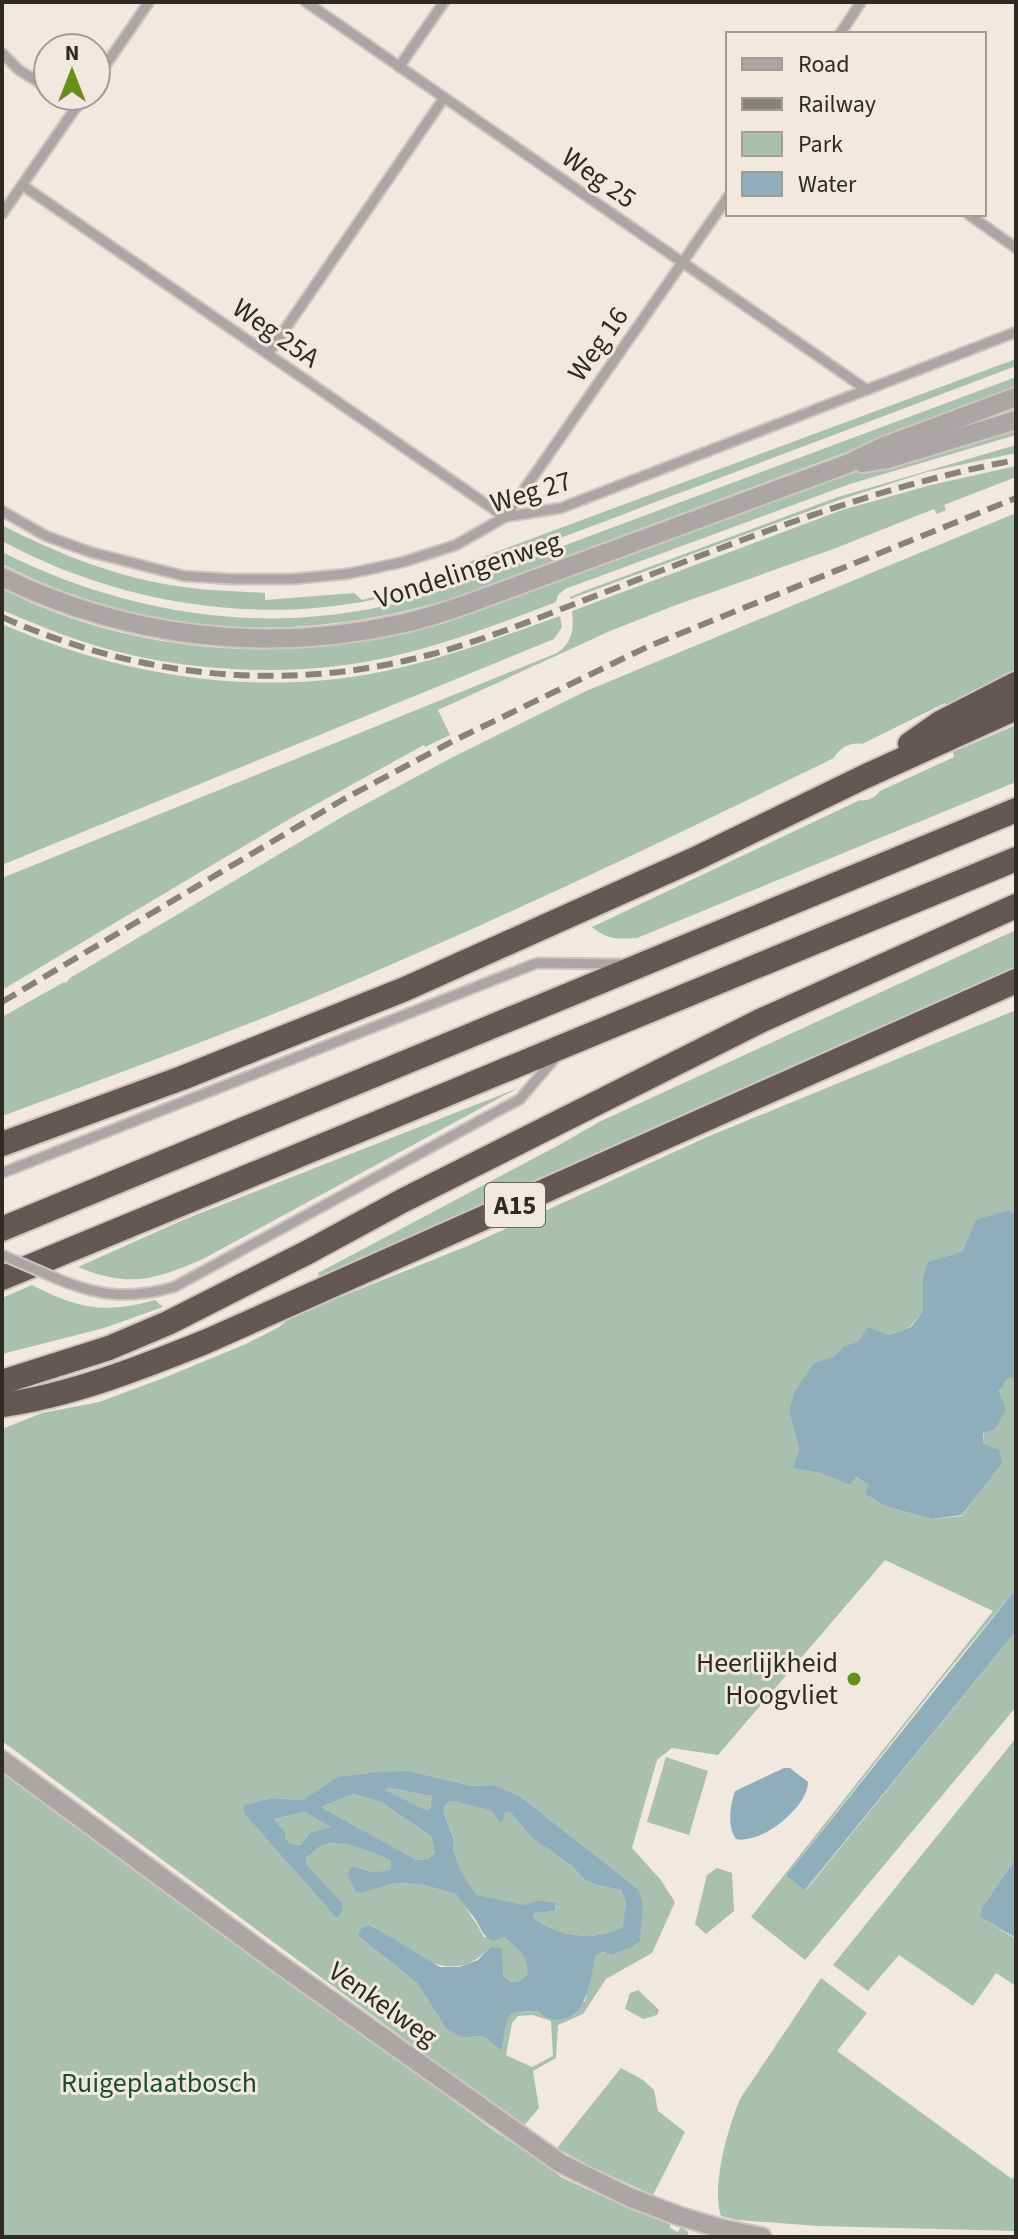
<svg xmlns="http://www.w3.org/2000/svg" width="1018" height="2239" font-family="'Source Sans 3',sans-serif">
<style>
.green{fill:#a9c0b0;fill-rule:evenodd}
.water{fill:#8eaebb;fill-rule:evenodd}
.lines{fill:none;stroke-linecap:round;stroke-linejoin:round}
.service-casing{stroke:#cec6be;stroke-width:13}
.minor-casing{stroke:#cec6be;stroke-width:22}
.motorway-casing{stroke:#cec6be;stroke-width:28}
.service{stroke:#aba5a5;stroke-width:9}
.minor{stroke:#aba5a5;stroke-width:18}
.motorway{stroke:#645857;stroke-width:24}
.rail{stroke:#88827c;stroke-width:6;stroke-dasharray:16 8;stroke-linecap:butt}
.service-bridge-casing{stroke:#cec6be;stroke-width:13;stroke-linecap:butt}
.service-bridge{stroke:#aba5a5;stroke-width:9}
.poi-dot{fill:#698f1b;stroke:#f1e8df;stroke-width:3}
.labels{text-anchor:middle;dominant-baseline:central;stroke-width:6;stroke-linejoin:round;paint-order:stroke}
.shield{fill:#f1e8df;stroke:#68645e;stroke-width:2}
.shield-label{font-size:26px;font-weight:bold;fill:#2e2b27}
.street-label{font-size:28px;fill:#2e2b27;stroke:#f1e8df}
.poi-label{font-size:28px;fill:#2e2b27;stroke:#f1e8df;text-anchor:end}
.park-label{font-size:28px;fill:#1b4b30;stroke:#f1e8df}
</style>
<rect width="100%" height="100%" fill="#f1e8df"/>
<g class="green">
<path d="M1016 359V366C897 411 778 456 658 501 606 521 553 541 499 560 457 575 416 590 372 600 248 625 113 601 2 541V525C58 554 120 579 184 587 211 591 238 591 265 593V600L354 593 362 600 441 579 447 570Z"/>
<path d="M1016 377V389L457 597C302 645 148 638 2 564V552C111 607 237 632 358 611 390 606 422 596 453 587Z"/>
<path d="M1016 428V435L850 484 565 589 558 595 556 602C507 621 457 640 406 653 305 680 180 674 81 641 54 632 28 621 2 610V589C139 658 302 666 448 622L858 471Z"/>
<polygon points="1016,445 1016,453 927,472 839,500 570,599 570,597 587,590 838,497"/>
<path d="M1016 466V477L944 505 946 510 937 514 934 509 836 548 676 605 610 631 438 710 450 735 425 747 424 745 293 817 2 990V878L557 653C573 643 574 628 572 611L842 510 931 485Z"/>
<path d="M1016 513V676L948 709 945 703 862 744C851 742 840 747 834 758 673 836 512 914 346 984 233 1032 117 1074 2 1116V1017L64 982 66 983 70 978 347 814 453 757 586 691Z"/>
<path d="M560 616 562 627 554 639 2 865V624C120 676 257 698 385 671 445 659 503 636 560 616Z"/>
<path d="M1016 725V782L637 938C618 939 607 940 592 927L860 800C866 802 877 797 880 791L954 757 953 752Z"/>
<polygon points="1016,930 1016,970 320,1280 318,1273 559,1145 601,1121"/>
<path d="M1016 1010V1215L1008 1210 976 1221 962 1252 923 1277V1311L910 1327 889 1335 844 1346 834 1356 814 1363 789 1411 799 1450 792 1468 820 1473 850 1485 855 1477 870 1485 865 1494 885 1506 931 1519 962 1516 1001 1463 983 1444C983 1422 996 1396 1008 1378H1016V1589L943 1677 786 1876 806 1890 1016 1631V1707L805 1960 751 1917 993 1611 885 1560 718 1755 672 1748 657 1760 632 1848 660 1879 675 1902 652 1953 606 1979 583 2014 558 2025 556 2058 533 2071 539 2108 523 2127 2 1741V1429L42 1413 99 1402 161 1379 246 1344 279 1327 293 1316 470 1245 707 1137ZM409 1771 472 1786 495 1785 521 1797 638 1889 640 1941 631 1948 611 1955 605 1952 596 1955 585 2001 550 2018 535 2011 512 2013 488 2039 480 2036 464 2038 447 2030 417 1983 357 1935 362 1927 371 1925C407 1950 452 1991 490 1947L503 1975 511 1982 519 1981 528 1975C531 1957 516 1948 505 1937H484C476 1921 466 1909 456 1894L420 1884 396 1883 361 1893 353 1866C369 1871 375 1874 391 1871V1861C374 1853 343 1838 323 1845 318 1847 312 1853 307 1857L306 1864 245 1805 271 1798 303 1800ZM533 2015 551 2021 553 2056 532 2067 506 2055 512 2023 518 2016Z"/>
<path d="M518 1088 203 1259C155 1280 128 1288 78 1267L183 1220Z"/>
<path d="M32 1285C78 1309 105 1314 155 1300L163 1307 104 1328 2 1354V1298Z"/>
<polygon points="1016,1738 1016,1858 981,1909 980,1917 1016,1939 1016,1986 996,1973 973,2006 899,1955 868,1991 833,1965"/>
<polygon points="666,1757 708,1771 689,1835 647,1822"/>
<polygon points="2,1772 227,1934 493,2130 545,2164 561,2177 615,2202 670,2224 670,2228 678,2232 681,2227 688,2232 688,2237 2,2237"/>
<polygon points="389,1788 432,1796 430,1809 426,1810 384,1790"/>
<polygon points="353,1794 381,1802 431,1836 435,1853 428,1859 417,1860 321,1807"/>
<path d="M453 1801 511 1813 533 1839 571 1865 585 1880 596 1885 621 1890 626 1903 624 1927C591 1942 563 1937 533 1918V1913L555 1911 556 1903 541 1900 523 1906 476 1896 461 1873 453 1849 454 1838 443 1811 447 1803Z"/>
<polygon points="305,1812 332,1827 311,1832 300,1845 291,1844 285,1838 285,1832 274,1819"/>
<polygon points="717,1868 732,1873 734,1911 706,1934 695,1924 707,1875"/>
<path d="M821 1978 867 2013 837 2051 1012 2179 1016 2175V2231L818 2226 737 2220 721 2216C711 2186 728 2128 740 2099Z"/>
<polygon points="638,1990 659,2010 657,2015 643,2019 625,2009 630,1993"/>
<polygon points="621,2068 643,2080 654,2090 658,2111 685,2132 653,2195 591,2167 557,2148"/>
</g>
<g class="water">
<polygon points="1008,1210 1016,1215 1016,1378 1008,1378 999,1392 1006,1410 995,1429 983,1433 983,1444 999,1450 1002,1463 962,1515 931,1519 885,1506 865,1494 869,1485 856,1477 850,1485 820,1473 792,1468 799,1450 789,1411 795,1391 814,1363 834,1356 844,1346 858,1342 868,1327 889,1335 911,1327 923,1311 923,1277 928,1262 962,1252 976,1220"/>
<polygon points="1016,1589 1016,1631 805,1890 786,1876"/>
<path d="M784 1768H790L808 1782C808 1807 761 1845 736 1839 727 1827 730 1805 735 1791Z"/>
<path d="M409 1771 472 1786 495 1785 521 1797 638 1889 643 1904 640 1941 631 1948 611 1955 604 1952 596 1955C590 1979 587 2028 549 2018 545 2017 542 2014 538 2012 530 2010 520 2013 512 2013L507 2019 501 2050 488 2039 480 2036 464 2038 447 2030 417 1983 357 1935 362 1927 370 1925 440 1967H459L478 1960 490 1947 502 1948 503 1975 511 1982 519 1981 527 1975C531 1957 516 1948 505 1937L493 1941C480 1935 481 1925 472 1915 467 1909 461 1902 456 1894L420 1884 396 1883 361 1893 356 1892 348 1875 350 1868 353 1866C369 1871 374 1874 391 1870V1861C374 1853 343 1838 323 1845 318 1847 312 1853 307 1857L306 1864 341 1902 343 1910 337 1918 244 1813V1805L271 1798 303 1800 338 1777 379 1772ZM389 1788 432 1796 430 1809 426 1810 385 1790ZM353 1794 381 1802 431 1836 435 1853 428 1859 417 1860 321 1807ZM453 1801 491 1810 500 1822H503L505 1812 511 1813 533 1839 571 1865 585 1880 596 1885 621 1890 626 1903 623 1927C592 1942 562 1937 533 1918V1913L555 1911 556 1903 541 1900 523 1905 476 1895 461 1872 453 1849 454 1839 443 1811 447 1803ZM305 1812 331 1827 311 1832 300 1845 291 1844 285 1838V1832L274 1819Z"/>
<polygon points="1016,1858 1016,1938 980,1917 981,1909"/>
</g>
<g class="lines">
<defs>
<g id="service">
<polyline points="306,2 867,390"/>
<polyline points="840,34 861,2"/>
<polyline points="2,53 19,70 48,88"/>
<polyline points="399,67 444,2"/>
<polyline points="96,79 149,2"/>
<polyline points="60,96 77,107"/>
<polyline points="22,185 505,517 728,197"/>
<polyline points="2,214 84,96"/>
<polyline points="968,214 1016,248"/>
<polyline points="268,354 444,98"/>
<polyline points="2,511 46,536 90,552 184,576 232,579 292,579 347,574 403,562 456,545 505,517 561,508 1016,332"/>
<polyline points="2,1173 537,963 622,964"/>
<path d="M53 1277C97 1296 128 1300 174 1287L520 1099 555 1058"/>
</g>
<g id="minor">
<polyline points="862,463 888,459 1016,420"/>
<path d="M2 577C125 637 266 654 400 624 428 618 454 609 481 599L847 464 882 447 1016 397"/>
<polyline points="2,1760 275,1961 560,2163 629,2197 679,2216 719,2228 762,2237"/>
</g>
<g id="motorway">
<polyline points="910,744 940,723 1016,684"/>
<polyline points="2,1144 182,1078 405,989 693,860 866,776 1016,708"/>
<polyline points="2,1229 1016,810"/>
<polyline points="2,1278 1016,859"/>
<polyline points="2,1382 109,1348 168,1323 308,1252 402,1201 760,1021 1016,906"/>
<path d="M2 1405C72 1395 140 1368 205 1342L1016 981"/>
</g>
</defs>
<use href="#service" class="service-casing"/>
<use href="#minor" class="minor-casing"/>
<use href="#motorway" class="motorway-casing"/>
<use href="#service" class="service"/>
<use href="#minor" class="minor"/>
<use href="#motorway" class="motorway"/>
<g class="rail">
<path d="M2 617C123 671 255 690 385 665 460 651 532 620 603 593 739 541 872 487 1016 460"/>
<polyline points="2,1002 344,799 453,741 647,647 1016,498"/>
</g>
<defs>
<polyline id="service-bridge" points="2,1255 53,1277"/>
</defs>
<use href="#service-bridge" class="service-bridge-casing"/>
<use href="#service-bridge" class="service-bridge"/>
</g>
<circle class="poi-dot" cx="854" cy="1679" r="8"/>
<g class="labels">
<rect class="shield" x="485" y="1183" width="60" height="44" rx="6"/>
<g class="shield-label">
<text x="515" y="1205">A15</text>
</g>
<g class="street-label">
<text transform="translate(599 178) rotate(35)">Weg 25</text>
<text transform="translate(276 333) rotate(35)">Weg 25A</text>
<text transform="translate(598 344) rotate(-55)">Weg 16</text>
<text transform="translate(531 492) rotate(-17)">Weg 27</text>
<text transform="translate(468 570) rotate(-18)">Vondelingenweg</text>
<text transform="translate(383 2004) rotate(35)">Venkelweg</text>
</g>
<g class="poi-label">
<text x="838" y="1663">Heerlijkheid<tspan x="838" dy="32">Hoogvliet</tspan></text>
</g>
<g class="park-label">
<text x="159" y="2083">Ruigeplaatbosch</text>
</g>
</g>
<rect width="1018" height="2239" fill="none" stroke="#2e2b27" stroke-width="8"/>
<rect x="726" y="32" width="260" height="184" fill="#f1e8df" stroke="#a39c95" stroke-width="2"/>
<rect x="742" y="58" width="40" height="12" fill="#aba5a5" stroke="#a39c95" stroke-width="2"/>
<text x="798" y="72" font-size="24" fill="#2e2b27">Road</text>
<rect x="742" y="98" width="40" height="12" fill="#88827c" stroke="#a39c95" stroke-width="2"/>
<text x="798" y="112" font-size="24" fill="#2e2b27">Railway</text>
<rect x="742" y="132" width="40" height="24" fill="#a9c0b0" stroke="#a39c95" stroke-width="2"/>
<text x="798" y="152" font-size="24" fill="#2e2b27">Park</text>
<rect x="742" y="172" width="40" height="24" fill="#8eaebb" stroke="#a39c95" stroke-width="2"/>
<text x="798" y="192" font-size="24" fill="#2e2b27">Water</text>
<g transform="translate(72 72)"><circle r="38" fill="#f1e8df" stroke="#a39c95" stroke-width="2"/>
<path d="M0-6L14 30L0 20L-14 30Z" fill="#698f1b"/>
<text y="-12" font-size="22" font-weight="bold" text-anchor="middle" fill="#2e2b27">N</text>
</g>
</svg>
